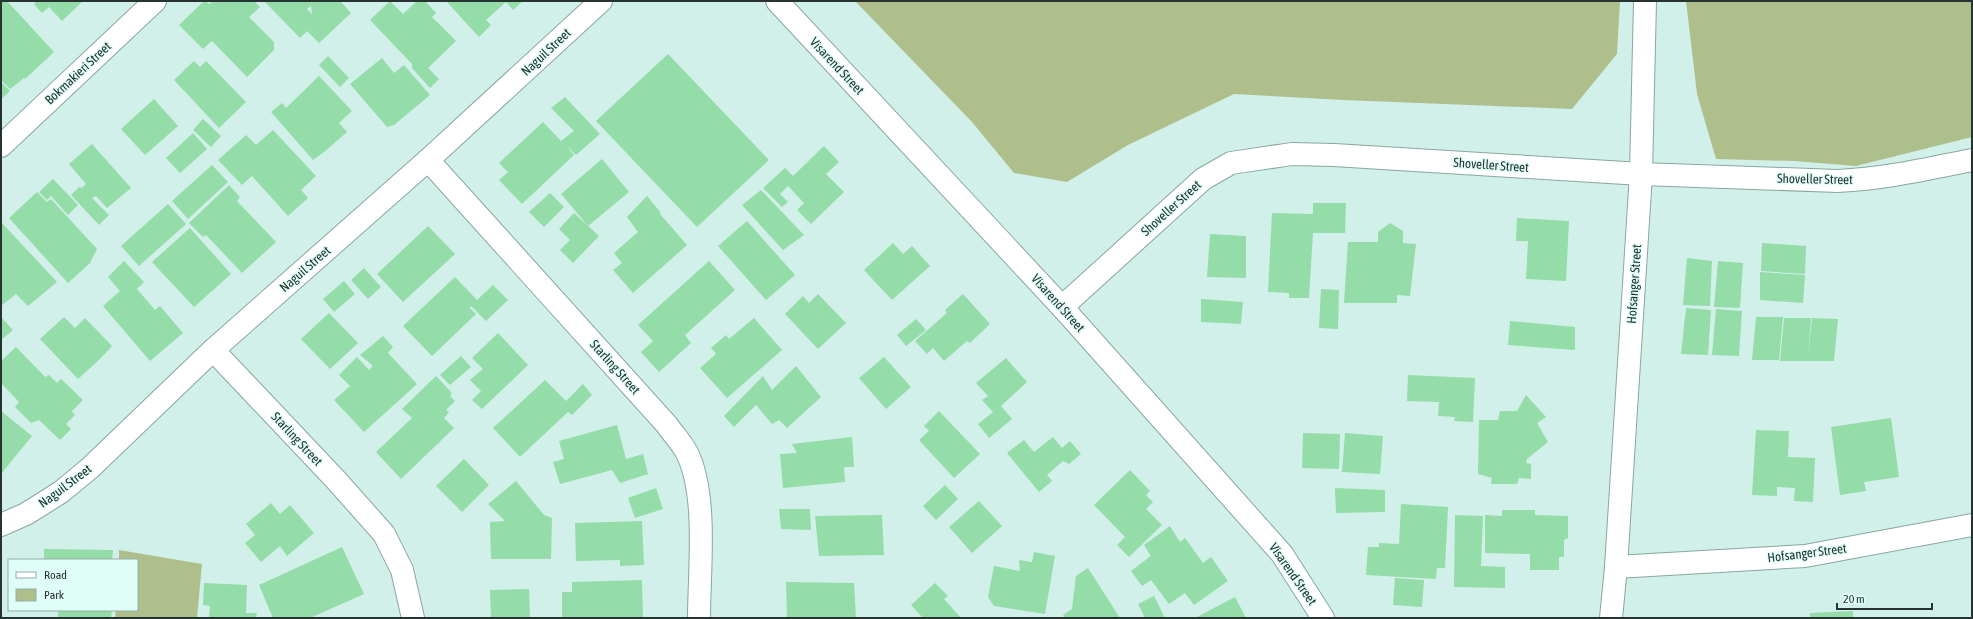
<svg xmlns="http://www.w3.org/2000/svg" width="1973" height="619" font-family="'Asap Condensed',sans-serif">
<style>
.green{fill:#aebf8c}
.building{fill:#94dca8;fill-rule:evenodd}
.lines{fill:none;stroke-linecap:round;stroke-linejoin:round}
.minor-casing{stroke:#89a6a0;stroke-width:24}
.minor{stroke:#fff;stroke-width:22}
.labels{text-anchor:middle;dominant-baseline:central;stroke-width:3;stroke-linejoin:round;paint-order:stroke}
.street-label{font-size:13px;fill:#273330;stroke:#e0fef8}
</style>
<rect width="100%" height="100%" fill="#d2f0ea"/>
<g class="green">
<polygon points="855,1 1620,1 1617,54 1572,109 1343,100 1234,94 1128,145 1067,182 1014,173 972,122"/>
<polygon points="1686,1 1972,1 1972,137 1856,166 1794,161 1716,159 1697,94"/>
<polygon points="119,550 202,564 197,618 115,618 116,610 137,610 137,560 119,560"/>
</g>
<g class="building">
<polygon points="1,1 7,1 54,52 25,79 24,78 10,89 1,80"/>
<polygon points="37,1 83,1 62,21 49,7 42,13 34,4"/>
<polygon points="204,1 210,4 212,1 254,1 260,7 249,17 274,42 274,50 247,77 212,41 203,49 179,25"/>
<path d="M264 1H340L351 13 319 43 307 31 300 38ZM311 6 312 14 307 9Z"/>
<polygon points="390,1 403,14 417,1 425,1 436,13 432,17 456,41 428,68 439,79 430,88 412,68 412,64 370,20"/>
<polygon points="446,1 523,1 513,10 506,2 486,20 491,25 479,37"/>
<polygon points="668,54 769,160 697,227 596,121"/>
<polygon points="328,56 349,78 340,87 319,65"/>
<polygon points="382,58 394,73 404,65 430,95 394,125 387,127 350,84"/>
<polygon points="194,61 200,67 206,61 246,102 219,128 174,80"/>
<polygon points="319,76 352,111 339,123 347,132 324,152 313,160 271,112 282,103 286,108"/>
<polygon points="1,82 10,91 1,99"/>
<polygon points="565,97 600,134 576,155 566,145 574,155 522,204 499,180 508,172 499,163 543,122 561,141 574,131 551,108"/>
<polygon points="154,99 178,126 145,155 121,129"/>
<polygon points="203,119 221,136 211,147 193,130"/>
<polygon points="273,130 316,176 301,190 308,198 288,216 252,176 242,185 218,160 246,135 256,145"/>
<polygon points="193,133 207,149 180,173 166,158"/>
<polygon points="92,144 131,188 107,208 96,196 92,198 109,215 99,225 71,195 79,187 82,188 86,184 69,164"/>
<polygon points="824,146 839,162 826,174 844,192 811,224 797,210 804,203 788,186 780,194 788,202 782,207 763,188 785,168 793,176"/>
<polygon points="602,159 629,192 588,226 561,194"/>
<polygon points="212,165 228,182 188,219 172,201"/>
<polygon points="53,179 78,205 68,215 51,196 47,200 39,192"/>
<polygon points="229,185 240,197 237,201 276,242 242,273 206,235 203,237 189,223"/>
<polygon points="761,190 804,235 783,250 742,205"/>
<polygon points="37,192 47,202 51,199 97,249 90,263 68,283 9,218"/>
<polygon points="550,193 564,207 544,227 529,212"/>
<polygon points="647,196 661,213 660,214 687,245 633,293 613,270 622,263 614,253 638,232 627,217"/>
<polygon points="1313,203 1346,203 1345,233 1313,233 1309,298 1289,298 1289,293 1268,292 1272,213 1313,214"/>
<polygon points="168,204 186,224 139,266 121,246"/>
<polygon points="574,213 599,236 573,263 560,250 570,240 559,229"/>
<polygon points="1517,218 1569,221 1566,281 1526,279 1528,241 1516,241"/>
<polygon points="747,221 795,275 766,300 718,246"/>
<polygon points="1,222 57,282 28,306 16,294 1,306"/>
<polygon points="1390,223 1403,231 1403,243 1416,244 1410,296 1397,295 1397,303 1344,303 1348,242 1378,242 1378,232"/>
<polygon points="428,226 455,254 403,302 377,274"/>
<polygon points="190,228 231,274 194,307 152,262"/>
<polygon points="1210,234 1246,236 1246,278 1207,277"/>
<polygon points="893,243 903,254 912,246 930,266 892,300 864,270"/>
<polygon points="1762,243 1806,246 1805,274 1761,271"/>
<polygon points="1687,258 1712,261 1710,306 1683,305"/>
<polygon points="124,261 144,282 137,289 155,310 160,306 183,333 150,361 103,306 120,291 108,277"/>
<polygon points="709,261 735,290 685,335 691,343 659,372 641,352 653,341 638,325"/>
<polygon points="1718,261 1743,263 1740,308 1714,307"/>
<polygon points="364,268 381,287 368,299 351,280"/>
<polygon points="1760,272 1805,275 1803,303 1760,300"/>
<polygon points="455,277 477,300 493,285 508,300 486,321 471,306 470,308 476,314 432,356 403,326"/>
<polygon points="344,281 355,294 334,312 323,299"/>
<polygon points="1321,289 1339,290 1338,329 1319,328"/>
<polygon points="818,294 846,323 818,349 785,314 803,296 809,303"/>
<polygon points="963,294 990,324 970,343 967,341 944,361 933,348 927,354 915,341 947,313 945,310"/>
<polygon points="1201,299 1243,302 1241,324 1201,322"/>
<polygon points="1686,308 1711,310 1708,355 1681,354"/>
<polygon points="1716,309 1742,311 1739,356 1712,355"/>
<polygon points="329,313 358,343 330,369 301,339"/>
<polygon points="1,317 13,330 1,340"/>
<polygon points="64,317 75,328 85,318 112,346 100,359 78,379 40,339"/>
<polygon points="1756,317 1783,317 1779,360 1752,360"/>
<polygon points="754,318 782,350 727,398 700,368 716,354 711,348 726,335 729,339"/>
<polygon points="1784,318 1811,318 1808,356 1812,318 1838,319 1834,361 1780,361"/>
<polygon points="916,319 926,330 906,346 897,335"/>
<polygon points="1510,321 1575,327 1575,350 1508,345"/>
<polygon points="498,333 528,365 482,409 472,400 481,391 470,380 483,369 472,358"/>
<polygon points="383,336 393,347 388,353 417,384 364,432 334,400 350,386 339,375 357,357 369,370 373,366 360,355"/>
<polygon points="16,347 45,377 49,375 57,383 61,379 83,400 72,411 75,415 66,424 71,429 60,440 39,420 31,423 15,407 19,402 1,383 1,361"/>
<polygon points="461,356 471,367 450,385 440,375"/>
<polygon points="884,357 911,387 886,409 859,378"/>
<polygon points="1006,358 1027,382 1001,406 1012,419 989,438 978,424 993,412 982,400 988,396 976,383"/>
<polygon points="796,366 821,397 787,428 779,420 772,424 756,405 734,427 724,416 763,376 772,390"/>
<polygon points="1408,375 1475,378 1473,422 1454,421 1455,417 1438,416 1439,402 1407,401"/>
<polygon points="436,376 452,393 450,396 455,401 446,410 449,412 444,418 454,428 401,479 376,452 412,418 402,409"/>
<polygon points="545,380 566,401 583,384 592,395 572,415 568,412 520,457 493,428"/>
<polygon points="1526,395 1546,417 1537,423 1548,442 1527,459 1526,463 1531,464 1531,479 1519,478 1517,484 1491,484 1492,478 1478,474 1479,420 1498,420 1500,411 1517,411"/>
<polygon points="1,411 32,436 1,474"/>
<polygon points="939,411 980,454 954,478 919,440 929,431 924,426"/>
<polygon points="1891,418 1899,477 1864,482 1866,491 1840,495 1831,427"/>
<polygon points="617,425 626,459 643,454 648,474 620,483 612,470 560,484 553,462 564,459 559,441"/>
<polygon points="1756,430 1789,431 1788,457 1815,458 1813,502 1794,501 1795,488 1777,487 1777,496 1752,495"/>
<polygon points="1303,433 1340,434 1339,469 1302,468"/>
<polygon points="1345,433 1383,436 1380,474 1342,472"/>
<polygon points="852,437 854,467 844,467 845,482 783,488 780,454 797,453 792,444"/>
<polygon points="1053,437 1062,448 1070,441 1081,454 1069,464 1063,461 1047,475 1052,481 1039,492 1007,453 1024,440 1034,452"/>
<polygon points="464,459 489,485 462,512 436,486"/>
<polygon points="1130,470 1150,491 1146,495 1153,502 1146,509 1162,525 1129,557 1117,545 1125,537 1094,505"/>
<polygon points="516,481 544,515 552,518 551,559 491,559 490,522 505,521 488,504"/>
<polygon points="945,485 958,499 936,520 923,506"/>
<polygon points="656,488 663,509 635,518 628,498"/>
<polygon points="1335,488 1385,490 1385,512 1336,513"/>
<polygon points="979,501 1002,526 972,553 949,527"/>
<polygon points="271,503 280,514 290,505 314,533 287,556 280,546 261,562 245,543 255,535 246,524"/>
<polygon points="1401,504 1448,507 1445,568 1437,568 1436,579 1366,575 1368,547 1379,547 1379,543 1399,544"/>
<polygon points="779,509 810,509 811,530 781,529"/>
<polygon points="1502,510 1535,510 1535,515 1568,516 1568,538 1564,540 1564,557 1559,557 1559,570 1530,570 1530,554 1485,553 1485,515 1502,516"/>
<polygon points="882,515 884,555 819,556 815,516"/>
<polygon points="1455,515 1483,516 1481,566 1505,567 1505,588 1454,587"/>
<polygon points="642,521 644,565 620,566 620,560 576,561 575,523"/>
<polygon points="1170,526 1180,542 1185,538 1203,563 1211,557 1228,581 1194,605 1185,593 1169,604 1151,580 1142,586 1131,571 1151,556 1144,545"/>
<polygon points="342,547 364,594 310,618 273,618 259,585"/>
<polygon points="44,549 113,550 112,560 44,560"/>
<polygon points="1034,552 1055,556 1045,614 994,606 988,597 994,566 1020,571 1019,560 1032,562"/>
<polygon points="1088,568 1120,618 1065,618 1063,615 1072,609 1076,576"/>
<polygon points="1395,578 1424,580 1422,607 1393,605"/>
<polygon points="642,580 643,617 645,618 562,618 562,592 572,592 572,582"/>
<polygon points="786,582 854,583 856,618 787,618"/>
<polygon points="204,583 247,585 246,613 257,613 256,618 209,618 210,606 203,605"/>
<polygon points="935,583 948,596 944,599 961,618 923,618 911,605"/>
<polygon points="529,589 530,618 491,618 490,590"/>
<polygon points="1154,596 1165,618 1145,618 1138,604"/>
<polygon points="1235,597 1246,618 1195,618"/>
<polygon points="58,610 112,610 111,618 58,618"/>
<polygon points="1853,611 1853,618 1810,618 1810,613"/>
</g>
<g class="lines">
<defs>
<g id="minor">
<polyline points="777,1 1062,307 1282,554 1323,618"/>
<polyline points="1,146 155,1"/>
<path d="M428 160 667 425C673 434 682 443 687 453 708 495 699 571 699 618"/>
<path d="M1062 307 1203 179 1231 163 1292 154 1334 155 1641 174 1838 181C1884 179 1927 169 1972 160"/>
<polyline points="213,350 336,480 384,534 402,570 413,618"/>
<polyline points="1,525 26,514 61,492 90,468 213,350 428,160 601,1"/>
<polyline points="1616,567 1805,556 1972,525"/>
<polyline points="1611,618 1616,567 1641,174 1645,1"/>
</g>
</defs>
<use href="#minor" class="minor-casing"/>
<use href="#minor" class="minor"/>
</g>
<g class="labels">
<g class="street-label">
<text transform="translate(546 52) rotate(-43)">Naguil Street</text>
<text transform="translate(837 66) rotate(47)">Visarend Street</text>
<text transform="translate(78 73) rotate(-43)">Bokmakieri Street</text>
<text transform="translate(1491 165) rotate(4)">Shoveller Street</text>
<text transform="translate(1815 179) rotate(1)">Shoveller Street</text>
<text transform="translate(1171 208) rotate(-42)">Shoveller Street</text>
<text transform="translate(305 269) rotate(-41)">Naguil Street</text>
<text transform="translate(1634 284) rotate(-86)">Hofsanger Street</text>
<text transform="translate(1058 303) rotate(48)">Visarend Street</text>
<text transform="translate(615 367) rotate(48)">Starling Street</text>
<text transform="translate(297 439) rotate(47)">Starling Street</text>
<text transform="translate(65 486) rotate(-37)">Naguil Street</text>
<text transform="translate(1807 553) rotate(-7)">Hofsanger Street</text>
<text transform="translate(1293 574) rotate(55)">Visarend Street</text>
</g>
</g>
<rect width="1973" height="619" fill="none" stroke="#273330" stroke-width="4"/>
<rect x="8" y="559" width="130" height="52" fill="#e0fef8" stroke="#96ada8"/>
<rect x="16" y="572" width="20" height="6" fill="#ffffff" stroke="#96ada8"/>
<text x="44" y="579" font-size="12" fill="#273330">Road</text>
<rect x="16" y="589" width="20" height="12" fill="#aebf8c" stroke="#96ada8"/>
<text x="44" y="599" font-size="12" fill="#273330">Park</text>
<path d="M1837 603v6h95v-6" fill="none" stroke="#273330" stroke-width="2"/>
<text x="1843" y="603" font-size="12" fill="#273330" stroke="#e0fef8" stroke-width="3" paint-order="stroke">20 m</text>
</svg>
